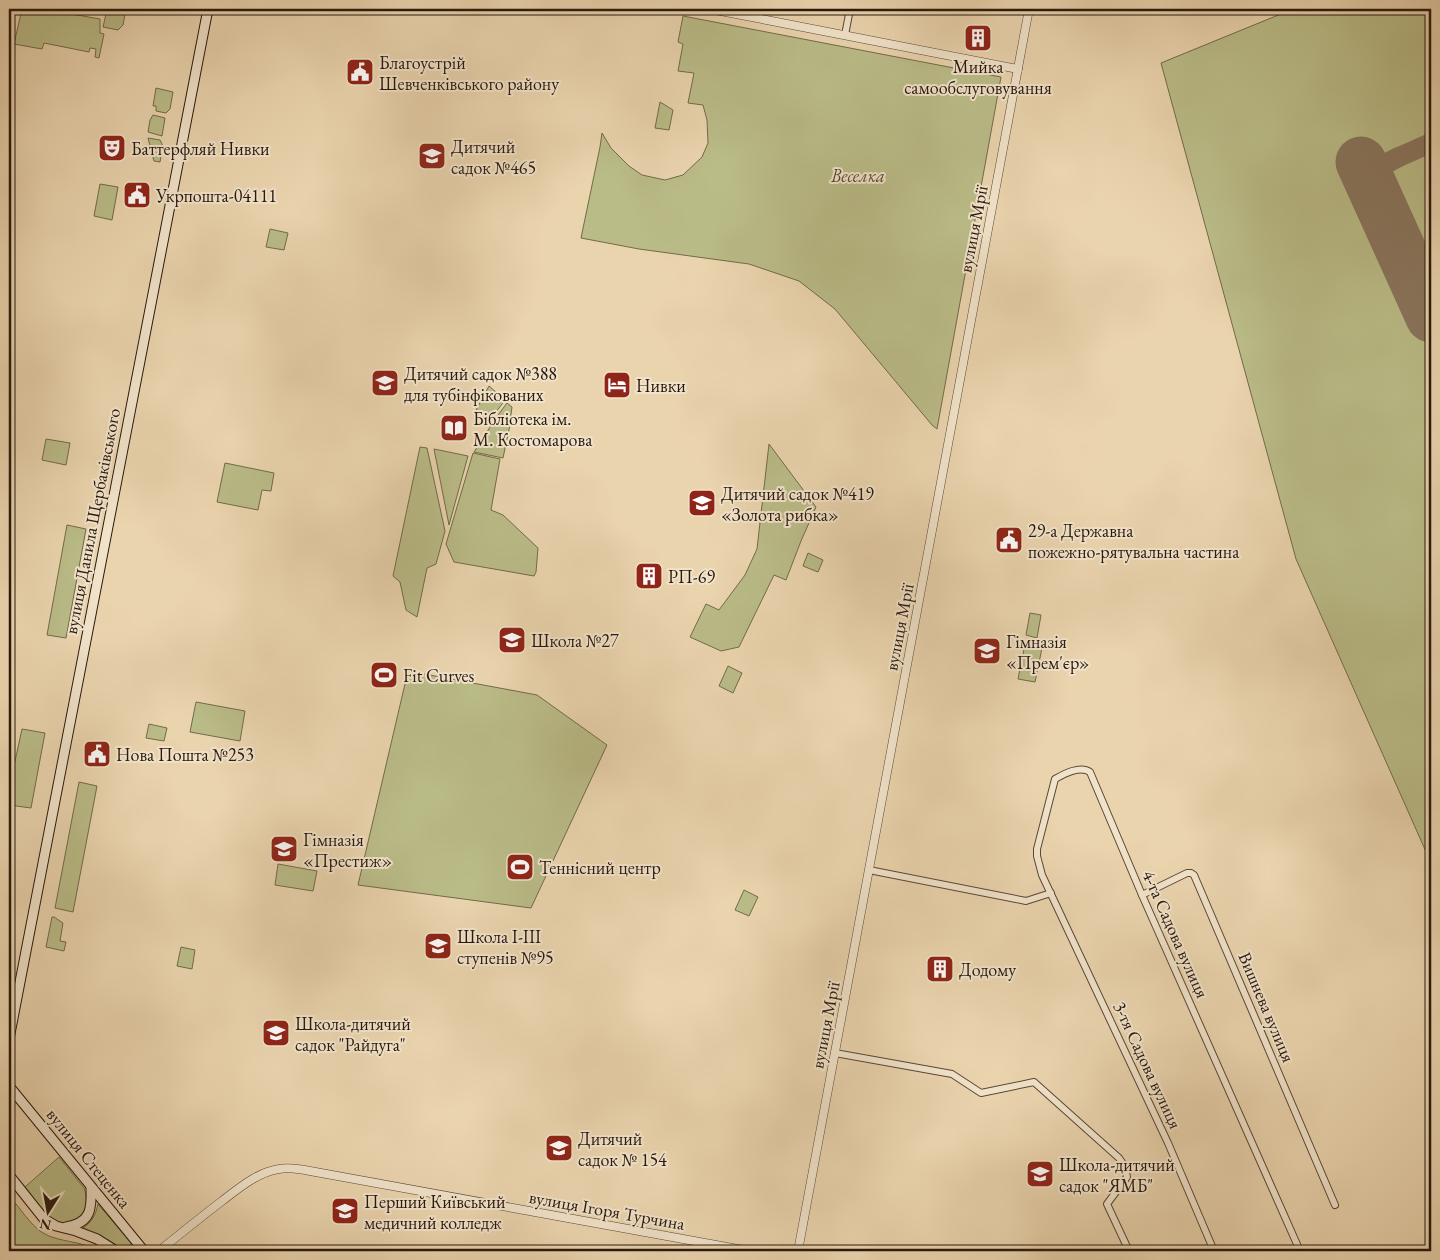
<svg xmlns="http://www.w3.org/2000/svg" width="1440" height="1260" font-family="'EB Garamond',serif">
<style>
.green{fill:#babc88;stroke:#726a4b}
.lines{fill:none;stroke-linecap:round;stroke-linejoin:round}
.taxiway{stroke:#8a765e;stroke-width:20}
.runway{stroke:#8a765e;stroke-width:51}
.minor-casing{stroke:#594736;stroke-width:8}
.tertiary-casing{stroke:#594736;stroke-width:9}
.secondary-casing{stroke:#29180e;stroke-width:11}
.minor{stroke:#f1e3ca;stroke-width:6}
.tertiary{stroke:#f1e3ca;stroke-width:8}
.secondary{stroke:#f1e3ca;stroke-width:9}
.labels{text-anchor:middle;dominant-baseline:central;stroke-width:4;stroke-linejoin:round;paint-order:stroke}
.poi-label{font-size:18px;fill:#29180e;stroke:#f1e3ca;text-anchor:start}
.park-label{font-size:18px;font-style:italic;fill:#544933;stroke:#f1e3ca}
.street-label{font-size:18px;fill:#29180e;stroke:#f1e3ca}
</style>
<rect width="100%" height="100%" fill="#ead4ae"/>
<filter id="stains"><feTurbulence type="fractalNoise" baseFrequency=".004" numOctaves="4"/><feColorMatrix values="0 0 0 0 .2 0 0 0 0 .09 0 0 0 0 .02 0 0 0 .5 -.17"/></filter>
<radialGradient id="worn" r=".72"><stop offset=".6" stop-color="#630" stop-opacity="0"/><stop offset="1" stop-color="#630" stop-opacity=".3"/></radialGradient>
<g class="green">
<polygon points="22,9 43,9 100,19 100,33 104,34 99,58 95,57 96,49 90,48 89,52 44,43 42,49 14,44"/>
<polygon points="1293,9 1431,9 1431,863 1296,559 1161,63"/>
<polygon points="107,10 125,14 123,25 118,30 103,27"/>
<polygon points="683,16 1001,77 937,429 932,425 835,309 799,281 749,264 639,249 581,238 600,147 602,133 611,148 629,166 642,175 665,180 683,175 702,157 708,143 707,120 703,105 688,103 694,73 678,71 683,44 678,42"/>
<polygon points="156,88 173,92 170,109 166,113 156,111 156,106 153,106"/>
<polygon points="660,102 673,110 669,130 655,128"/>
<polygon points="153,115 165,118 162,136 148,132 150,120"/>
<polygon points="148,138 160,140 163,146 160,162 154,161"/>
<polygon points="100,184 118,187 112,220 94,216"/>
<polygon points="270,229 288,233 284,250 266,247"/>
<polygon points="489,386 505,400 487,424 474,414"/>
<polygon points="507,403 512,407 510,422 495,419"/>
<polygon points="494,421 510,425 503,458 474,452"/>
<polygon points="46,439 70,443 66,465 42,460"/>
<polygon points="769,444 816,507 801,541 786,580 774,575 739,647 721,651 690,637 706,604 719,610 745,575 757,549"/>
<polygon points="420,447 427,448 445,531 436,564 427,568 417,617 406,610 400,582 393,576"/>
<polygon points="434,449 468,456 449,525"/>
<polygon points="473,453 500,459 491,510 503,515 538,548 536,572 534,576 454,562 446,544"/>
<polygon points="225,463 274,473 271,491 262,490 258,510 217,502"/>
<polygon points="67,525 86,529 66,638 47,635"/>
<polygon points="808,553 823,560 818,572 803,566"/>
<polygon points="1030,613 1041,615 1037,638 1026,635"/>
<polygon points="1025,644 1042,648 1035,682 1018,679"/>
<polygon points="728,666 742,673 733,693 719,686"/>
<polygon points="408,671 537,695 607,745 531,908 358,885"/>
<polygon points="196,702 245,711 240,741 190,732"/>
<polygon points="149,724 167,728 164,741 146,738"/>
<polygon points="22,729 45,733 31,808 9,805 9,789"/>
<polygon points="79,782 97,786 73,912 55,908"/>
<polygon points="278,864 317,871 313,891 275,885"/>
<polygon points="744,890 758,897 749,916 735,910"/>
<polygon points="52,917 54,917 63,923 60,941 66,942 64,951 46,947"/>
<polygon points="181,947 195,950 192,969 177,966"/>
<path d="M59 1157 84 1188C92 1209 77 1232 54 1220 43 1215 33 1197 25 1187Z"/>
<path d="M9 1196C20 1207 29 1224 43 1233 60 1243 81 1240 98 1251H9Z"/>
<path d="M98 1204 131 1243V1248L129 1246 126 1248 127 1251H125L108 1240 83 1228C92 1222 96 1214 98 1204Z"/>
</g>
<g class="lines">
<path class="taxiway" d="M1376 195C1369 171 1382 165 1401 156 1411 152 1421 147 1431 143"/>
<polyline class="runway" points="1361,162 1431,317"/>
<defs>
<g id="minor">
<polyline points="845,35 850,9"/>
<polyline points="869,870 1026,901 1051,893"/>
<polyline points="1142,895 1187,873 1191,873 1194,875 1335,1205"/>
<polyline points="835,1053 952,1074 981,1093 1034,1082 1119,1158 1125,1167 1127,1177 1107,1204 1129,1251"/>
<path d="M1214 1251 1168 1143 1042 875 1037 856V849L1055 779C1064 774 1080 765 1090 772L1142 895 1300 1251"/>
</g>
<g id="tertiary">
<polyline points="710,9 1018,69"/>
<path d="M159 1251C180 1234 201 1217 222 1201 239 1188 258 1172 279 1169 289 1167 300 1169 310 1171L749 1251"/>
<polyline points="798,1251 1029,9"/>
</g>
<g id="secondary">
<polyline points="9,1039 208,9"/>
<polyline points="9,1086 144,1251"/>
<polyline points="9,1175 44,1219 56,1226 76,1231 97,1239 116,1251"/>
<path d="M66 1227C91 1223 92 1209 91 1187"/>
</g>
</defs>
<use href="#minor" class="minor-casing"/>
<use href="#tertiary" class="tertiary-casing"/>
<use href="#secondary" class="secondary-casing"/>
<use href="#minor" class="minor"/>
<use href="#tertiary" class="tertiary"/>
<use href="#secondary" class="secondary"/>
</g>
<defs>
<symbol id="building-square" viewBox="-11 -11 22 22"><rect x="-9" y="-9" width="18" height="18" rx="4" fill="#8f2418" stroke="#f1e3ca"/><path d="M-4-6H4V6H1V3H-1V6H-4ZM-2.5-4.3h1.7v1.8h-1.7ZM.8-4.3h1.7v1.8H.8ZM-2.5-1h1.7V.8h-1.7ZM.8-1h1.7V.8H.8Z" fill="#fff"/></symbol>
<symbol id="civic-square" viewBox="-11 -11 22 22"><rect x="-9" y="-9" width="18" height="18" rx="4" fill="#8f2418" stroke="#f1e3ca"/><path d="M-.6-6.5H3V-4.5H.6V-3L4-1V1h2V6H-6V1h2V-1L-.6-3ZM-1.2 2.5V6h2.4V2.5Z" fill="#fff"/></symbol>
<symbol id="theatre-square" viewBox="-11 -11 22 22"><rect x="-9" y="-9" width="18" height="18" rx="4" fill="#8f2418" stroke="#f1e3ca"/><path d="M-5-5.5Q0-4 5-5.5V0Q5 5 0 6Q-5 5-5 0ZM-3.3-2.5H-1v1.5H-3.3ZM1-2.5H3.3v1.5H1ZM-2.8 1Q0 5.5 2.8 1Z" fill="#fff"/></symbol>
<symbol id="school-square" viewBox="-11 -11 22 22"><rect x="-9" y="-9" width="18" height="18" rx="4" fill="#8f2418" stroke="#f1e3ca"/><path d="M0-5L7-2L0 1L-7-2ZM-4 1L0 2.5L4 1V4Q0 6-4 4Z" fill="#fff"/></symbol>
<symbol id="hotel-square" viewBox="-11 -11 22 22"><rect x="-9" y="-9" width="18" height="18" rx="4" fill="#8f2418" stroke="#f1e3ca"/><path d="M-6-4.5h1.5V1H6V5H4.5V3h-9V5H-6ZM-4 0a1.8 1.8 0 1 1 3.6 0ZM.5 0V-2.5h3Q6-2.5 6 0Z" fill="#fff"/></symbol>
<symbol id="library-square" viewBox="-11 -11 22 22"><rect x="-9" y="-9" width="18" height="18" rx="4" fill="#8f2418" stroke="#f1e3ca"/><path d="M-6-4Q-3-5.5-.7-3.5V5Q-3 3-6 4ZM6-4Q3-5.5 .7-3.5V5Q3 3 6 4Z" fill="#fff"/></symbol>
<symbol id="stadium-square" viewBox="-11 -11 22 22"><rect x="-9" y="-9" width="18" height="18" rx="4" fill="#8f2418" stroke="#f1e3ca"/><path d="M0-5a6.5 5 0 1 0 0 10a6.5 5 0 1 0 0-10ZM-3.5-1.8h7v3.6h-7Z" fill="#fff"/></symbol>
<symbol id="university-square" viewBox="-11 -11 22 22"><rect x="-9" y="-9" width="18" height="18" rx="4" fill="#8f2418" stroke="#f1e3ca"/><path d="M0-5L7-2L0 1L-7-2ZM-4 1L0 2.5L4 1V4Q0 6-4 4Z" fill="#fff"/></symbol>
</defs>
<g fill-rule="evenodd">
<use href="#building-square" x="962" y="22" width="32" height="32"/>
<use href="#civic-square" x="344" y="56" width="32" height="32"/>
<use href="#theatre-square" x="96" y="132" width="32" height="32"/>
<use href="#school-square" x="416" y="140" width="32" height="32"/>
<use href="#civic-square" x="121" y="179" width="32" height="32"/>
<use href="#school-square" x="369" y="367" width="32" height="32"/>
<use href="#hotel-square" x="601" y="369" width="32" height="32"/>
<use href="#library-square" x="438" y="412" width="32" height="32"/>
<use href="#school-square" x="686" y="487" width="32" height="32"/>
<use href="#civic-square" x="993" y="524" width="32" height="32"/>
<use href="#building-square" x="633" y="560" width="32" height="32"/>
<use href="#school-square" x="496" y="624" width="32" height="32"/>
<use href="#school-square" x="971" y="635" width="32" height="32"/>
<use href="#stadium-square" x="368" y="659" width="32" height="32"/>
<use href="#civic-square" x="81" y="738" width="32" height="32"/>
<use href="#school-square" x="268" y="833" width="32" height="32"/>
<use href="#stadium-square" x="504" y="851" width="32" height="32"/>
<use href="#school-square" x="422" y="930" width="32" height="32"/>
<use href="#building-square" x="924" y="953" width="32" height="32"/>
<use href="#school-square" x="260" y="1017" width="32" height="32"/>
<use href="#school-square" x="543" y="1132" width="32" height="32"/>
<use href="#school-square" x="1024" y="1158" width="32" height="32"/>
<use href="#university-square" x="329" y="1195" width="32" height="32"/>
</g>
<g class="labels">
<g class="poi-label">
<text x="379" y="62">Благоустрій<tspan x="379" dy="21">Шевченківського району</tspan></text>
<text x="978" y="66" text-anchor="middle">Мийка<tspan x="978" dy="21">самообслуговування</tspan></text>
<text x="451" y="146">Дитячий<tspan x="451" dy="21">садок №465</tspan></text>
<text x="131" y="148">Баттерфляй Нивки</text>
<text x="156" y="195">Укрпошта-04111</text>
<text x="404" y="373">Дитячий садок №388<tspan x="404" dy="21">для тубінфікованих</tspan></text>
<text x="636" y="385">Нивки</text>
<text x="473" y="418">Бібліотека ім.<tspan x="473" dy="21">М. Костомарова</tspan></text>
<text x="721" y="493">Дитячий садок №419<tspan x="721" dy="21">«Золота рибка»</tspan></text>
<text x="1028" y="530">29-а Державна<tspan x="1028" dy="21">пожежно-рятувальна частина</tspan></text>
<text x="668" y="576">РП-69</text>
<text x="531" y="640">Школа №27</text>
<text x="1006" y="641">Гімназія<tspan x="1006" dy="21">«Прем'єр»</tspan></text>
<text x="403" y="675">Fit Curves</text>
<text x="116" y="754">Нова Пошта №253</text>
<text x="303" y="839">Гімназія<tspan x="303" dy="21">«Престиж»</tspan></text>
<text x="539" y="867">Теннісний центр</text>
<text x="457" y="936">Школа І-ІІІ<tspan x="457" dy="21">ступенів №95</tspan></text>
<text x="959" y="969">Додому</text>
<text x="295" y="1023">Школа-дитячий<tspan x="295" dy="21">садок "Райдуга"</tspan></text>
<text x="578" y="1138">Дитячий<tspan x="578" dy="21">садок № 154</tspan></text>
<text x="1059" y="1164">Школа-дитячий<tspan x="1059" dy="21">садок "ЯМБ"</tspan></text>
<text x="364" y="1201">Перший Київський<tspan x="364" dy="21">медичний колледж</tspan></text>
</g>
<g class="park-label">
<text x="858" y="175">Веселка</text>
</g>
<g class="street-label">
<text transform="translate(973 229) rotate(-79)">вулиця Мрії</text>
<text transform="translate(92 521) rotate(-79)">вулиця Данила Щербаківського</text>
<text transform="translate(899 627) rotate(-79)">вулиця Мрії</text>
<text transform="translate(1176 934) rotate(66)">4-та Садова вулиця</text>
<text transform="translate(1267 1007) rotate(67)">Вишнева вулиця</text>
<text transform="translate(825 1025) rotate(-79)">вулиця Мрії</text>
<text transform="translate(1148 1065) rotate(65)">3-тя Садова вулиця</text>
<text transform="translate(89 1158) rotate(51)">вулиця Стеценка</text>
<text transform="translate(607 1210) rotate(10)">вулиця Ігоря Турчина</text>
</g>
</g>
<rect width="1440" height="1260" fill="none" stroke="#ead4ae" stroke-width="30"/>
<rect x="10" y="10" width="1420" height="1240" fill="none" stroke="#29180e" stroke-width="2.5"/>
<rect x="15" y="15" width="1410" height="1230" fill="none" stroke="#29180e"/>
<g transform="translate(48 1212) rotate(191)" stroke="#f1e3ca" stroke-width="4" paint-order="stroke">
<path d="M0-4L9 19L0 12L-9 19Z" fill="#29180e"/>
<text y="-8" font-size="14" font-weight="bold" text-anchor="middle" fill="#29180e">N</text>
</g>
<rect width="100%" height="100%" filter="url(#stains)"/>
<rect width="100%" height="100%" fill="url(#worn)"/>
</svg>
